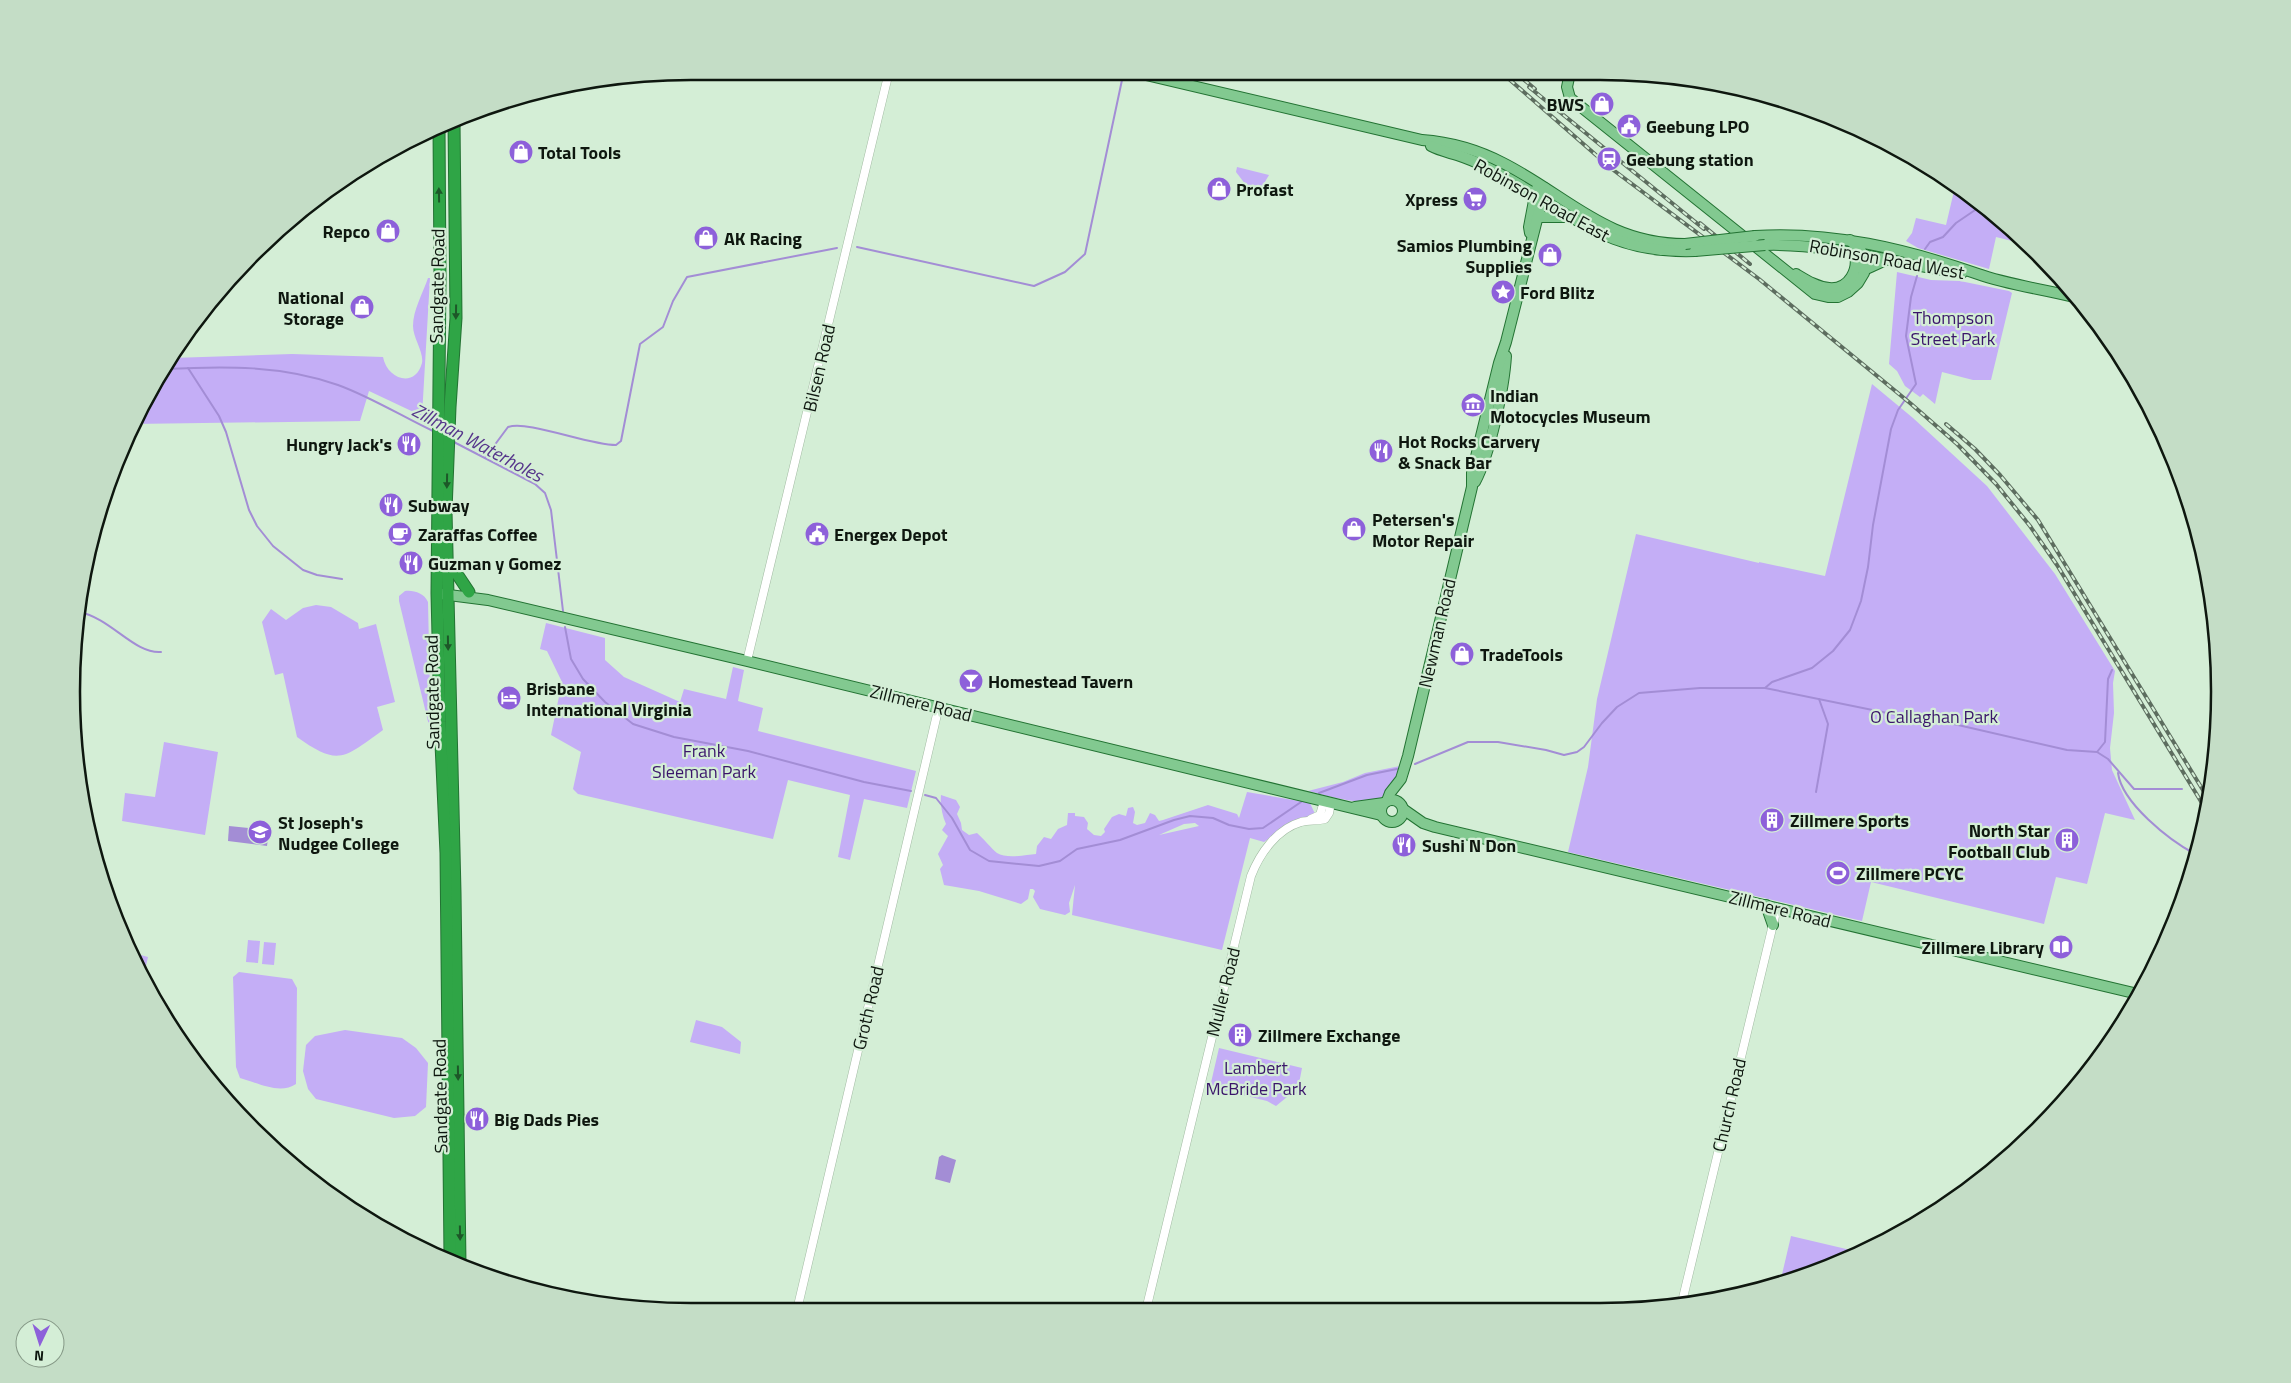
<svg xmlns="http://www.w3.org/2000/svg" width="2291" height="1383" font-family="'Titillium Web',sans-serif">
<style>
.green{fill:#c4aef6;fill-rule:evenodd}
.water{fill:#a38dd5}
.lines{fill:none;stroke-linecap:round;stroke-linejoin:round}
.stream{stroke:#a38dd5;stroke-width:2}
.minor-casing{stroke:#a1baa2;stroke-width:9}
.major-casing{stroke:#237333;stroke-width:12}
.highway-casing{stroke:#237333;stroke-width:13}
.minor{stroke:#fff;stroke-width:8}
.major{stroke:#82c990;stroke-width:10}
.highway{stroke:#2fa546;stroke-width:11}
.rail-casing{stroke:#5d6d5f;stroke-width:4}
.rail{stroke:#d4eed6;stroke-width:2;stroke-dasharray:5.5;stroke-linecap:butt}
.major-bridge-casing{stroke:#237333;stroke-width:12;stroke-linecap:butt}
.major-bridge{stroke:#82c990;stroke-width:10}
.oneway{fill:#1d5728}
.labels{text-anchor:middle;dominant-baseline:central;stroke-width:4.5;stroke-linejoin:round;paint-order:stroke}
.poi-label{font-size:18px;font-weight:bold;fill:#0e170f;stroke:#d4eed6;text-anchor:start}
.street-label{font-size:18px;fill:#0e170f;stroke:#d4eed6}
.park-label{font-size:18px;fill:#3a156a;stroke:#d4eed6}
.water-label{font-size:19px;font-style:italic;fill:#56368b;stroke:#d4eed6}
.rim{fill:none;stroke:#0e170f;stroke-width:2.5}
</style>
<rect width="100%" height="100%" fill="#d4eed6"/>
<g class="green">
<polygon points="1237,167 1269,175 1259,192 1252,193 1236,172"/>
<polygon points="1960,189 2028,245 1996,237 1989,269 1918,248 1906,241 1912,233 1916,218 1946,225 1954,191"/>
<polygon points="1897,272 1931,280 1960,281 2009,291 2012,293 1991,380 1973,380 1942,372 1935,404 1923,394 1920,397 1905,386 1897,371 1889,364"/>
<path d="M428 278H430L422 416 369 391 360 421 132 424 172 358 292 354 383 357C387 379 415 389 422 363 424 352 413 338 413 326 413 310 423 293 428 278Z"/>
<polygon points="1872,384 1913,418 1987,486 2055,574 2115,671 2113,683 2114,713 2110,748 2112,770 2135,820 2105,813 2087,884 2056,877 2044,924 1871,882 1862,921 1568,852 1588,767 1597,699 1636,534 1759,563 1759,562 1825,576"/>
<path d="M405 591C414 590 424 593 428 602L430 694 428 695 434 734H431L399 601V596Z"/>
<path d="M316 605 331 607 358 623 359 629 376 624 395 702 377 707 383 730C344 758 339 767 297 737L283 673 275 675 262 622 271 609 286 620 303 608Z"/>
<polygon points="546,623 605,638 605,660 624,677 680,702 684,689 726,699 733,667 744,670 738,701 763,708 758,731 916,771 907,808 864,799 850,860 838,857 850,795 788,780 773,839 578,794 573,789 581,752 551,735 562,682 547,651 540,649"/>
<polygon points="164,742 218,752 205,835 122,821 125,793 155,797"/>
<path d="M1400 766C1397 777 1390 792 1379 799 1363 807 1325 795 1308 791L1343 782 1365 773Z"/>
<path d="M1247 792 1310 803 1315 814 1289 824 1264 842 1250 838 1222 950 1072 915 1075 885 1069 903 1070 912 1065 915 1040 909 1033 897 1035 891 1033 889H1030L1028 899 1021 904 979 891 944 885 940 869 943 865 938 854 948 836 942 830 946 824C942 815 940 804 941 795L956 800 960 807 957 814 961 823 962 830 969 835 977 833C983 838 992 849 997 853 1006 859 1026 855 1036 854L1037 846 1044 837 1051 839 1058 829 1067 825 1068 813H1075V816L1084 817 1088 823 1087 829 1094 835 1101 836 1105 832 1104 829 1112 817 1119 814 1126 816 1128 808 1133 807 1135 812 1133 823 1137 825 1145 823 1150 813 1155 815 1159 821 1163 820 1208 805 1237 814 1239 818ZM1195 823 1199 826 1159 835 1184 824Z"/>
<polygon points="248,940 260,941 258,963 246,962"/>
<polygon points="264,942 276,943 274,965 262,964"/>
<polygon points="130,952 148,957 143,979"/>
<path d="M239 972 292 979 297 988 296 1084C280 1095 258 1083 240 1078L236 1067 233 977Z"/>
<polygon points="696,1020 722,1027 741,1042 740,1054 690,1042"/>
<polygon points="345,1030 402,1038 416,1048 428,1063 426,1107 415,1116 394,1118 316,1099 308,1089 303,1071 306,1045 315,1036"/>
<polygon points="1219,1048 1302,1068 1297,1094 1287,1097 1276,1106 1267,1101 1210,1087"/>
<polygon points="1791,1236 1859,1252 1799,1279 1780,1283"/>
</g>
<g class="water">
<polygon points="229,826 269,830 267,846 228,841"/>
<polygon points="942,1155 956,1160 950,1183 935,1179 939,1157"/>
</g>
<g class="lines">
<g class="stream">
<polyline points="857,247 1034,286 1065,272 1085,254 1122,80"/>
<polyline points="1925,249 1930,242 1943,237 1956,223 1981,206"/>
<polyline points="188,368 219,416 226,432 249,510 257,526 273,546 303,570 317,575 342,579"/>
<path d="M165 369C224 366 282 365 338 385 371 397 403 417 435 432"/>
<polyline points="452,441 535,484 545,493 551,510 563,611"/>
<path d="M485 458 508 427C528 420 588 445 616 445L621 441 640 344 663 327 673 301 687 277 837 248"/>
<path d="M79 612C111 618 134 654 161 652"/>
<polyline points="565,627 571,659 583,679 605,702 633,724 674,737 748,751 864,782 911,791"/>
<polyline points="1765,688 1902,716 1945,722 2067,750 2097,752 2108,759 2134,789 2182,789"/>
<polyline points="2097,752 2105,742 2108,679 2112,670"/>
<polyline points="1415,764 1468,742 1498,742 1546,750 1564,755 1577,752 1584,747 1602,723 1617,707 1639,693 1700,688 1765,688 1772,682 1812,668 1833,651 1850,630 1861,601 1868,567 1873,525 1891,429 1898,410 1916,384 1906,336 1911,297 1917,276"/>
<path d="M2118 773C2122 803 2169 840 2195 854"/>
<polyline points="1816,792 1828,724 1819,699"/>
<polyline points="1319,793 1367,775 1397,769"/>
<polyline points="925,795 936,798 952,818 970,850 989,861 1039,866 1060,861 1077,849 1120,840 1174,820 1190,816 1213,818 1229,825 1249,829 1263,828 1301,802"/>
</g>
<defs>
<g id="minor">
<polyline points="747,661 888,76"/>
<polyline points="1311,819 1320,815 1324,801"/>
<polyline points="1682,1302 1777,908"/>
<polyline points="797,1310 939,706"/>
<path d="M1146 1310 1251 876C1260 853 1277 829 1301 822 1309 820 1317 821 1325 819L1329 813 1331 803"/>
</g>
<g id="major">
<polyline points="1570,73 1567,87 1570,98 1815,294 1828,297 1838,297 1848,292 1858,283 1864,273 1864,258 1861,251 1850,240"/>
<path d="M1146 75 1422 140C1449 142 1478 150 1503 163 1568 196 1606 244 1685 244"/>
<path d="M1431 146C1440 151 1452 153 1463 157 1477 162 1491 169 1504 176 1576 215 1605 254 1695 251"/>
<polyline points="1538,217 1568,217"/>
<polyline points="1530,233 1529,227 1536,190"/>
<path d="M1755 236C1831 231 1906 249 1978 274 2009 285 2043 289 2074 297"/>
<path d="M1765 245C1833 243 1896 264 1962 273"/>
<polyline points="1864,270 1888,259"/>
<path d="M1796 274C1806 280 1817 287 1829 288 1849 290 1860 269 1854 252"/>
<path d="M1475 482C1490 454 1504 388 1506 356"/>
<polyline points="441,594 488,600 747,661 1381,815"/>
<circle cx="1392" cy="811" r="11"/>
<polyline points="1387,801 1390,793 1401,779 1408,756 1472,487 1472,473 1499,363 1506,342 1545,188"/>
<polyline points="1355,807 1384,803"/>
<polyline points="1403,809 1423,823 1435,827 2138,994"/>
<polyline points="1766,905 1773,925"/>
</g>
<g id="highway">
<polyline points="454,120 456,318 450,407 446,511 455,893 460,1263"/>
<polyline points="439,126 440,278 437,593 440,722 446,853 450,1258"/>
<polyline points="447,562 455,571 469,592"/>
</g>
</defs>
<use href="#minor" class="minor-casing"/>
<use href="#major" class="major-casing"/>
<use href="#highway" class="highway-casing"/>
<use href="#minor" class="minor"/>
<use href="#major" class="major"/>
<use href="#highway" class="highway"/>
<defs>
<g id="rail">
<polyline points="1502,73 1612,169 1759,279 1910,403 1957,444 1996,484 2030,526 2057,565 2208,813"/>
<polyline points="1516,73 1535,89"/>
<polyline points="1529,87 1704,229"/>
<polyline points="1700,223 1750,264"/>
<polyline points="1946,424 1975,449 2000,475 2038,520 2209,800"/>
</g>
</defs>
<use href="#rail" class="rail-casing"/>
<use href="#rail" class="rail"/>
<defs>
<g id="major-bridge">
<polyline points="1685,244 1755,236"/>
<polyline points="1695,251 1765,245"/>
</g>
</defs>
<use href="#major-bridge" class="major-bridge-casing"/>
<use href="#major-bridge" class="major-bridge"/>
</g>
<defs><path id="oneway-solid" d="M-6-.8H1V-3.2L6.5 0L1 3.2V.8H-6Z" transform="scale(1.25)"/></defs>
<g class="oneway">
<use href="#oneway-solid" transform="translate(439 195) rotate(-91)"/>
<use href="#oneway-solid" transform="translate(456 312) rotate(91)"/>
<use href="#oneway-solid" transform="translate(447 481) rotate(91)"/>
<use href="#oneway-solid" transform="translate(448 643) rotate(89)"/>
<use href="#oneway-solid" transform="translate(458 1073) rotate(89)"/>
<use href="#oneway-solid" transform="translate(460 1233) rotate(89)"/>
</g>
<defs>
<symbol id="shop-disc" viewBox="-11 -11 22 22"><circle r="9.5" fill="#8d60da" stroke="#d4eed6"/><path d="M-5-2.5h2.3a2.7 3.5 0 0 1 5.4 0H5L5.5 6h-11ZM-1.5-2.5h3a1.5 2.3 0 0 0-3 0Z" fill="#fff"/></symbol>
<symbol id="civic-disc" viewBox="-11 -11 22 22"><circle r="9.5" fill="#8d60da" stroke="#d4eed6"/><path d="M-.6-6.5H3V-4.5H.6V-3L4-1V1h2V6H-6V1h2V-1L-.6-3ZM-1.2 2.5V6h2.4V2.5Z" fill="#fff"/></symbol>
<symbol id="station-disc" viewBox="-11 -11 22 22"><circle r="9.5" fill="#8d60da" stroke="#d4eed6"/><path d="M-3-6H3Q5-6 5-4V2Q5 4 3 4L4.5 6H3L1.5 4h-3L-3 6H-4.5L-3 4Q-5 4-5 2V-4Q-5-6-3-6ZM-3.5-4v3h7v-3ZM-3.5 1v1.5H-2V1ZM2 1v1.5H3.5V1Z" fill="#fff"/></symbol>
<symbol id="supermarket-disc" viewBox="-11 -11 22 22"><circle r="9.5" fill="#8d60da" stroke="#d4eed6"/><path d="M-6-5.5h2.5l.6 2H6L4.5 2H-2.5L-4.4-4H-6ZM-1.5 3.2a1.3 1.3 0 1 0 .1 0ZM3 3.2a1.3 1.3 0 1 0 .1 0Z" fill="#fff"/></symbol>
<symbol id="sight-disc" viewBox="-11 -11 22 22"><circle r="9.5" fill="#8d60da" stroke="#d4eed6"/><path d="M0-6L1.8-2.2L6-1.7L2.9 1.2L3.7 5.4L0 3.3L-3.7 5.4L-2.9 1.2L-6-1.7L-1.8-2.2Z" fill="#fff"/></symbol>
<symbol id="museum-disc" viewBox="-11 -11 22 22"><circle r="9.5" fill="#8d60da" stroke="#d4eed6"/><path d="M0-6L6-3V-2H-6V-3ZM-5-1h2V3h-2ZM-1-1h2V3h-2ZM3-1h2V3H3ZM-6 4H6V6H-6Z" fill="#fff"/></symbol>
<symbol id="restaurant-disc" viewBox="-11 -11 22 22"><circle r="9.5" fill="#8d60da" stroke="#d4eed6"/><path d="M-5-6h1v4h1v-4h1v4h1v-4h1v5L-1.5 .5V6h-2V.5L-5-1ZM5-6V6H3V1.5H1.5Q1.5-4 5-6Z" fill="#fff"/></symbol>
<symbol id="cafe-disc" viewBox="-11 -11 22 22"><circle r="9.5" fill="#8d60da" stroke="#d4eed6"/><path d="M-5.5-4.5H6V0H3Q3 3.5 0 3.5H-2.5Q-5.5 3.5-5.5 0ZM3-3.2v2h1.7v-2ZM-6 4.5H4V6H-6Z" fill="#fff"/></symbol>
<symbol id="bar-disc" viewBox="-11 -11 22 22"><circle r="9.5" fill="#8d60da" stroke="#d4eed6"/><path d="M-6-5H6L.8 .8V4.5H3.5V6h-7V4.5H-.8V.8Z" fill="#fff"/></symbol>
<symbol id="hotel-disc" viewBox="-11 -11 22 22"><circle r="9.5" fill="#8d60da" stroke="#d4eed6"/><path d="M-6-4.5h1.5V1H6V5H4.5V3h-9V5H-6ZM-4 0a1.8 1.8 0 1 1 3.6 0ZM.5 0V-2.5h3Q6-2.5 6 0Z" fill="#fff"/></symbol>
<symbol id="building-disc" viewBox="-11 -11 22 22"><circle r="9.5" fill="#8d60da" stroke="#d4eed6"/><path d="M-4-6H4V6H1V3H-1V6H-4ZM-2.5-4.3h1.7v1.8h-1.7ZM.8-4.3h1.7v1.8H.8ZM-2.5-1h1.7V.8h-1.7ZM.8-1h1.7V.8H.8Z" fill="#fff"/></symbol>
<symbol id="school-disc" viewBox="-11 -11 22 22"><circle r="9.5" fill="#8d60da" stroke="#d4eed6"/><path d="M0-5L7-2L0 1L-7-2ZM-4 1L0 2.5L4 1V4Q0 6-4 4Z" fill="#fff"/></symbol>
<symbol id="stadium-disc" viewBox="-11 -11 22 22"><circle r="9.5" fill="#8d60da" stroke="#d4eed6"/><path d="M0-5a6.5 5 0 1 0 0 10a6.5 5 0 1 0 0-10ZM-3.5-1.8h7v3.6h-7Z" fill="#fff"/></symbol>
<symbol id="library-disc" viewBox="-11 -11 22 22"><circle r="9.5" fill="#8d60da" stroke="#d4eed6"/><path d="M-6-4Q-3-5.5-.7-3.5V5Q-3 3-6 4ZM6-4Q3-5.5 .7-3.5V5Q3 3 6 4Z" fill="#fff"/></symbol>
</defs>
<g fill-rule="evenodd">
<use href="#shop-disc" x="1588" y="90" width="28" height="28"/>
<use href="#civic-disc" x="1615" y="112" width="28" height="28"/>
<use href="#shop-disc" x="507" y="138" width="28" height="28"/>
<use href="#station-disc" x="1595" y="145" width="28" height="28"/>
<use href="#shop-disc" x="1205" y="175" width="28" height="28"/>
<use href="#supermarket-disc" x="1461" y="185" width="28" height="28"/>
<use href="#shop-disc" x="374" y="217" width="28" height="28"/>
<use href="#shop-disc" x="692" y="224" width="28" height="28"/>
<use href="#shop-disc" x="1536" y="241" width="28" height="28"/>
<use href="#sight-disc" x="1489" y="278" width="28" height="28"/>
<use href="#shop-disc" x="348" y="293" width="28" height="28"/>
<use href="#museum-disc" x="1459" y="391" width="28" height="28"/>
<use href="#restaurant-disc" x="395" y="430" width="28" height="28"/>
<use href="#restaurant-disc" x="1367" y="437" width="28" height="28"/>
<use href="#restaurant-disc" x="377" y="491" width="28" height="28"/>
<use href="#shop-disc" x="1340" y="515" width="28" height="28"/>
<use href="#cafe-disc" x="386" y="520" width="28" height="28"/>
<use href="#civic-disc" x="803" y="520" width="28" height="28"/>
<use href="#restaurant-disc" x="397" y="549" width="28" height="28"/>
<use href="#shop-disc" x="1448" y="640" width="28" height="28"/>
<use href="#bar-disc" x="957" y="667" width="28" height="28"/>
<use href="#hotel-disc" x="495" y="684" width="28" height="28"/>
<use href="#building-disc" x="1758" y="806" width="28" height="28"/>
<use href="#school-disc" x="246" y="818" width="28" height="28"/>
<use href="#building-disc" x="2053" y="826" width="28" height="28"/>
<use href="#restaurant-disc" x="1390" y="831" width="28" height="28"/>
<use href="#stadium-disc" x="1824" y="859" width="28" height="28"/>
<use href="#library-disc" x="2047" y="933" width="28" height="28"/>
<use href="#building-disc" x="1226" y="1021" width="28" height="28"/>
<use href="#restaurant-disc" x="463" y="1105" width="28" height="28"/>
</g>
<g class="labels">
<g class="poi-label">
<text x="1584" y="104" text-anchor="end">BWS</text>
<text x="1646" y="126">Geebung LPO</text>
<text x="538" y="152">Total Tools</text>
<text x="1626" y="159">Geebung station</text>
<text x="1236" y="189">Profast</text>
<text x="1458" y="199" text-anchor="end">Xpress</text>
<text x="370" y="231" text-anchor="end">Repco</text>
<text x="724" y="238">AK Racing</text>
<text x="1532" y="245" text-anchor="end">Samios Plumbing<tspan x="1532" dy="21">Supplies</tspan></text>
<text x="1520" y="292">Ford Blitz</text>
<text x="344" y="297" text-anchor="end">National<tspan x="344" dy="21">Storage</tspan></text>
<text x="1490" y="395">Indian<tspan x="1490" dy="21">Motocycles Museum</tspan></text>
<text x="1398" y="441">Hot Rocks Carvery<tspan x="1398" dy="21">&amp; Snack Bar</tspan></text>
<text x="392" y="444" text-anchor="end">Hungry Jack's</text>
<text x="408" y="505">Subway</text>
<text x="1372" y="519">Petersen's<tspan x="1372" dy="21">Motor Repair</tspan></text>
<text x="418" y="534">Zaraffas Coffee</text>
<text x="834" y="534">Energex Depot</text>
<text x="428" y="563">Guzman y Gomez</text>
<text x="1480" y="654">TradeTools</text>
<text x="988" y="681">Homestead Tavern</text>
<text x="526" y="688">Brisbane<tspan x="526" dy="21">International Virginia</tspan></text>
<text x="1790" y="820">Zillmere Sports</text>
<text x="278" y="822">St Joseph's<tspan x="278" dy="21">Nudgee College</tspan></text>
<text x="2050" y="830" text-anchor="end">North Star<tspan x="2050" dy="21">Football Club</tspan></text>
<text x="1422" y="845">Sushi N Don</text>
<text x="1856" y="873">Zillmere PCYC</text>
<text x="2044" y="947" text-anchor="end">Zillmere Library</text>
<text x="1258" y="1035">Zillmere Exchange</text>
<text x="494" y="1119">Big Dads Pies</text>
</g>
<g class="street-label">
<text transform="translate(1542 200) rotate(29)">Robinson Road East</text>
<text transform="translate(1887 259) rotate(10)">Robinson Road West</text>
<text transform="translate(437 286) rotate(-89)">Sandgate Road</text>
<text transform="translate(819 368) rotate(-77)">Bilsen Road</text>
<text transform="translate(1437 633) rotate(-77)">Newman Road</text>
<text transform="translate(432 692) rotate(-91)">Sandgate Road</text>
<text transform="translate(921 703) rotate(14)">Zillmere Road</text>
<text transform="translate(1780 909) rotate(14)">Zillmere Road</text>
<text transform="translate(1223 992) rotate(-76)">Muller Road</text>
<text transform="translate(868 1008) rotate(-77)">Groth Road</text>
<text transform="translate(440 1096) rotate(-91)">Sandgate Road</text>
<text transform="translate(1729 1105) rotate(-77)">Church Road</text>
</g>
<g class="park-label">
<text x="1953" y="317">Thompson<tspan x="1953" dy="21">Street Park</tspan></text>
<text x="1934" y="716">O Callaghan Park</text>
<text x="704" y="750">Frank<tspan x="704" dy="21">Sleeman Park</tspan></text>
<text x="1256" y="1067">Lambert<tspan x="1256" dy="21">McBride Park</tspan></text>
</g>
<g class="water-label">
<text transform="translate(478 442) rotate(28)">Zillman Waterholes</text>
</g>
</g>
<path d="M0 0H2291V1383H0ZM691 80H1600A611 611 0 0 1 2211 691V692A611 611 0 0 1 1600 1303H691A611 611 0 0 1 80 692V691A611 611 0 0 1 691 80Z" fill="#c4ddc6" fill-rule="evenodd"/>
<path class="rim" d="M691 80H1600A611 611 0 0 1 2211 691V692A611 611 0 0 1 1600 1303H691A611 611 0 0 1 80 692V691A611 611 0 0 1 691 80Z"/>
<g transform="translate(40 1343) rotate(184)"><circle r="24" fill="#d4eed6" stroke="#859886"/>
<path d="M0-4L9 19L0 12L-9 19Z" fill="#8d60da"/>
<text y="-8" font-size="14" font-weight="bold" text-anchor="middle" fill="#0e170f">N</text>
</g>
</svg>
